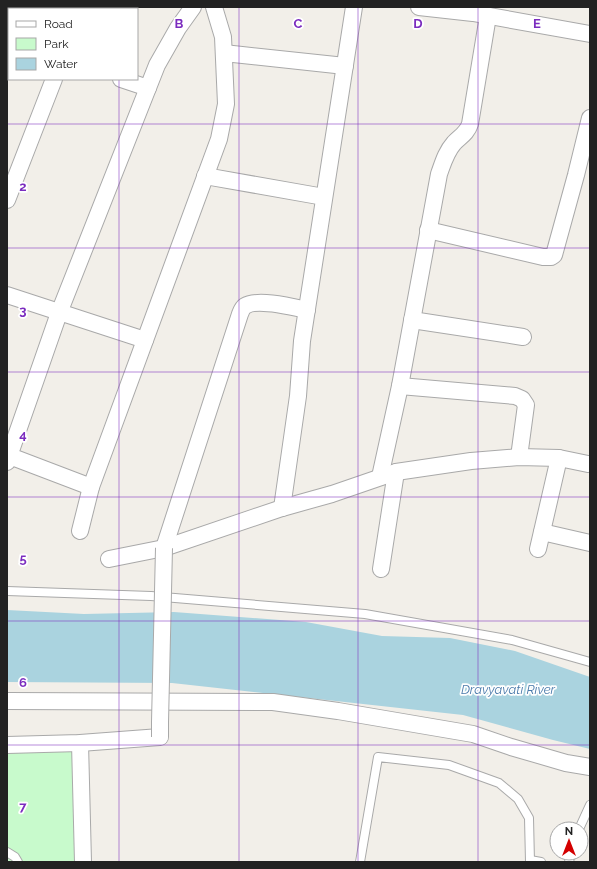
<svg xmlns="http://www.w3.org/2000/svg" width="597" height="869" font-family="Raleway,sans-serif">
<style>
.park{fill:#c8facc}
.water{fill:#aad3df}
.lines{fill:none;stroke-linecap:round;stroke-linejoin:round}
.service-casing{stroke:#a9a9a9;stroke-width:10}
.minor-casing{stroke:#a9a9a9;stroke-width:18}
.service{stroke:#fff;stroke-width:8}
.minor{stroke:#fff;stroke-width:16}
.minor-bridge-casing{stroke:#a9a9a9;stroke-width:18;stroke-linecap:butt}
.minor-bridge{stroke:#fff;stroke-width:16}
.grid{fill:none;stroke:#7b2cbf;stroke-width:1;stroke-opacity:0.55}
.labels{text-anchor:middle;dominant-baseline:central;stroke-width:3.5;stroke-linejoin:round;paint-order:stroke}
.water-label{font-size:13px;font-style:italic;fill:#4a7aab;stroke:#fff}
.grid-label{font-size:13px;text-anchor:middle;font-weight:bold;fill:#7b2cbf;stroke:#fff;stroke-width:3.5;stroke-linejoin:round;paint-order:stroke}
</style>
<rect width="100%" height="100%" fill="#f2efe9"/>
<polygon class="park" points="80,743 81,862 7,862 7,745"/>
<polygon class="water" points="7,610 84,614 174,612 306,622 382,636 450,638 515,651 590,677 590,749 553,740 463,715 172,683 7,682"/>
<g class="lines">
<defs>
<g id="service">
<polyline points="7,591 151,596 365,614 512,640 590,662"/>
<polyline points="579,829 590,805"/>
<polyline points="7,852 15,857 18,862"/>
<polyline points="530,860 541,862"/>
<polyline points="360,862 378,757 449,765 499,783 518,799 529,818 530,862"/>
<polyline points="569,862 571,853"/>
</g>
<g id="minor">
<polyline points="419,7 473,13 590,34"/>
<polyline points="7,26 9,26"/>
<polyline points="224,53 345,66"/>
<polyline points="121,79 148,88"/>
<polyline points="205,176 324,197"/>
<polyline points="7,200 54,79"/>
<polyline points="428,230 543,257 551,257 554,255 576,175 590,118"/>
<polyline points="7,295 145,340"/>
<polyline points="412,320 523,337"/>
<polyline points="400,386 515,396 522,399 526,405 519,457"/>
<polyline points="7,455 91,487"/>
<polyline points="7,462 59,313 157,65 178,28 193,7"/>
<path d="M380 477 400 386 439 174C443 163 446 152 454 143 461 136 467 133 470 124L488 16"/>
<polyline points="282,508 298,396 302,341 354,7"/>
<polyline points="80,531 91,487 219,139 226,104 223,37 214,7"/>
<polyline points="542,532 590,543"/>
<path d="M164 548 240 314C241 312 242 308 245 306 257 298 293 307 307 310"/>
<polyline points="538,549 559,458"/>
<polyline points="109,559 164,548 282,508 332,494 396,472 471,461 519,457 559,458 588,464"/>
<polyline points="381,569 396,472"/>
<polyline points="7,701 273,702 338,711 473,734 511,747 566,763 590,767"/>
<polyline points="80,743 83,862"/>
<polyline points="7,745 80,743 160,737"/>
</g>
</defs>
<use href="#service" class="service-casing"/>
<use href="#minor" class="minor-casing"/>
<use href="#service" class="service"/>
<use href="#minor" class="minor"/>
<defs>
<polyline id="minor-bridge" points="160,737 160,722 164,548"/>
</defs>
<use href="#minor-bridge" class="minor-bridge-casing"/>
<use href="#minor-bridge" class="minor-bridge"/>
</g>
<path class="grid" d="M119 7V9M239 7V862M358 7V862M478 7V862M119 79V862M7 124H590M7 248H590M7 372H590M7 497H590M7 621H590M7 745H590"/>
<g class="labels">
<g class="water-label">
<text x="508" y="689">Dravyavati River</text>
</g>
</g>
<g class="grid-label">
<text x="179" y="28">B</text>
<text x="298" y="28">C</text>
<text x="418" y="28">D</text>
<text x="537" y="28">E</text>
<text x="23" y="191">2</text>
<text x="23" y="315">3</text>
<text x="23" y="439">4</text>
<text x="23" y="563">5</text>
<text x="23" y="687">6</text>
<text x="23" y="811">7</text>
</g>
<rect width="597" height="869" fill="none" stroke="#222222" stroke-width="16"/>
<rect x="8" y="8" width="130" height="72" fill="#ffffff" stroke="#a7a7a7"/>
<rect x="16" y="21" width="20" height="6" fill="#ffffff" stroke="#a7a7a7"/>
<text x="44" y="28" font-size="12" fill="#222222">Road</text>
<rect x="16" y="38" width="20" height="12" fill="#c8facc" stroke="#a7a7a7"/>
<text x="44" y="48" font-size="12" fill="#222222">Park</text>
<rect x="16" y="58" width="20" height="12" fill="#aad3df" stroke="#a7a7a7"/>
<text x="44" y="68" font-size="12" fill="#222222">Water</text>
<g transform="translate(569 841)"><circle r="19" fill="#ffffff" stroke="#a7a7a7"/>
<path d="M0-3L7 15L0 10L-7 15Z" fill="#d40000"/>
<text y="-6" font-size="11" font-weight="bold" text-anchor="middle" fill="#222222">N</text>
</g>
</svg>
